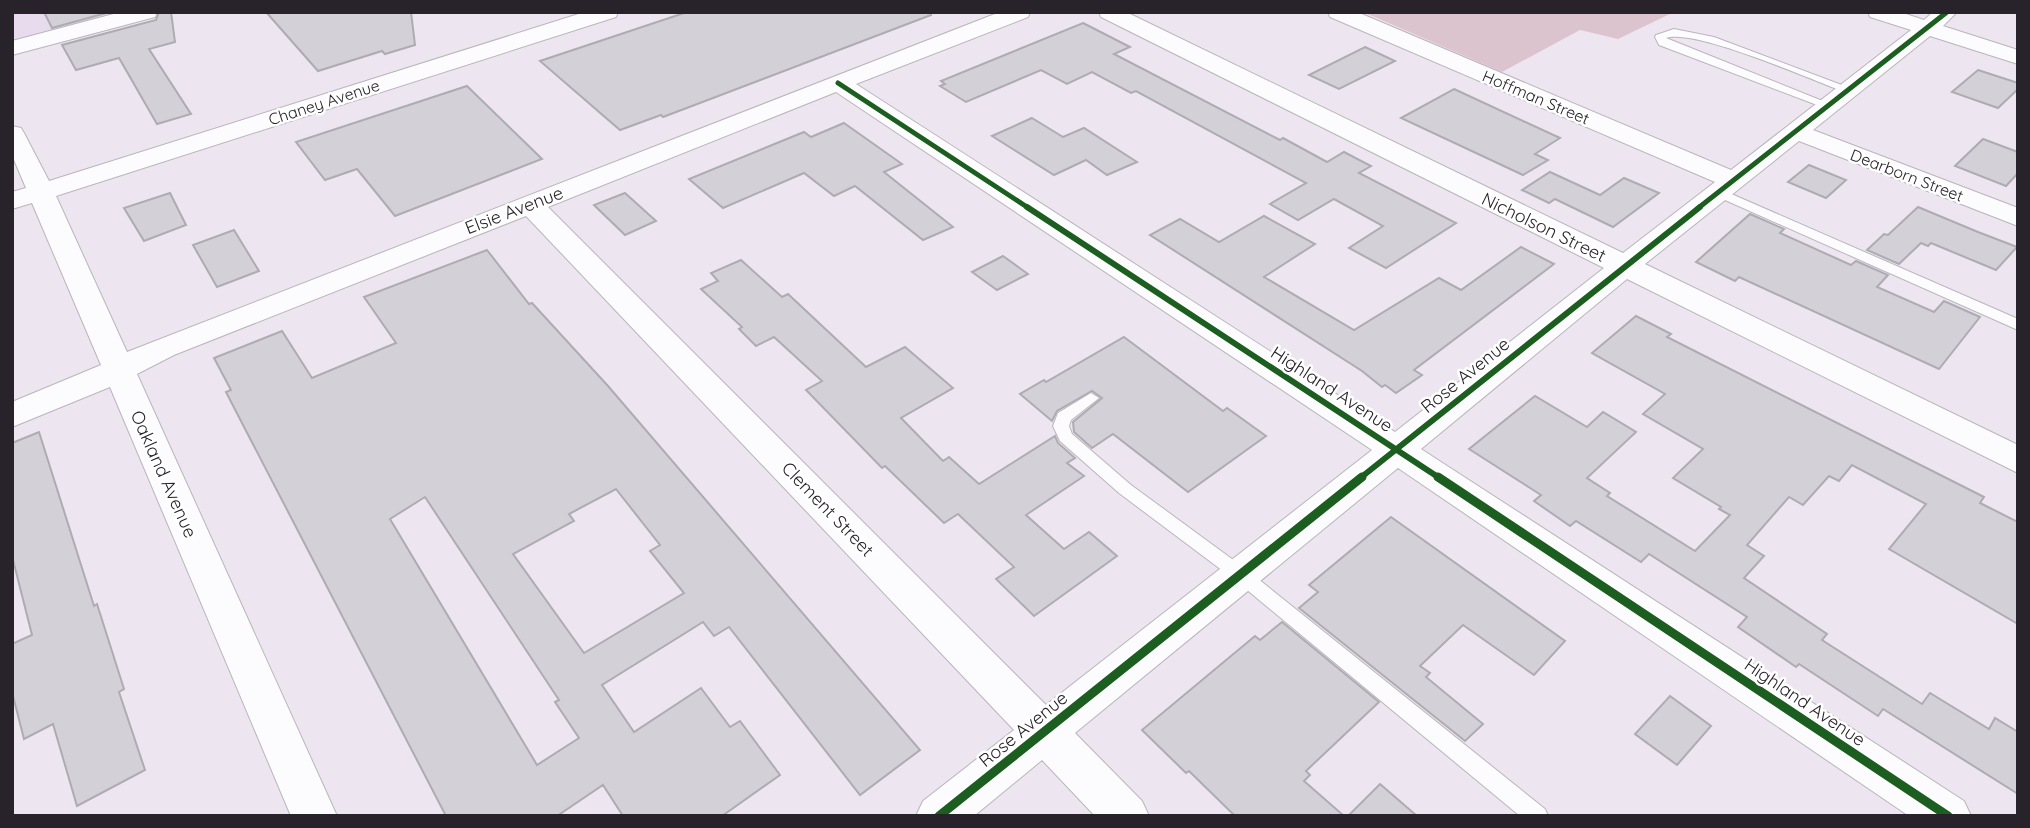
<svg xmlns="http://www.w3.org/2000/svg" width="2030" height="828" font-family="Quicksand,sans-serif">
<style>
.built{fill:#e7dbed}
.green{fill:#dbc4cd}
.building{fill:#d4d0d8;stroke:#aeabb2;stroke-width:2;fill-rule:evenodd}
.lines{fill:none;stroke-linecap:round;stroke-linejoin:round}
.lane-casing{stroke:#bab4bc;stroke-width:2}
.street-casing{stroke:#bab4bc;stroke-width:2}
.lane{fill:#fcfbfd;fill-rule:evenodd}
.street{fill:#fcfbfd;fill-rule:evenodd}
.cycleway-far2-casing{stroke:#fff;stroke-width:9}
.cycleway-far1-casing{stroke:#fff;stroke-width:10}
.cycleway-casing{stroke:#fff;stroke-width:13}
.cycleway-far2{stroke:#1b5e20;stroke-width:5}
.cycleway-far1{stroke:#1b5e20;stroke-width:6}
.cycleway{stroke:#1b5e20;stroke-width:9}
.labels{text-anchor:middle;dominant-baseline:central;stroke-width:5;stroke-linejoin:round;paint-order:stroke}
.far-street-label{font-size:16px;fill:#28232a;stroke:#fff}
.street-label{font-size:18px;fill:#28232a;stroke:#fff}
</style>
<rect width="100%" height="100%" fill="#ede6f0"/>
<polygon class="built" points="12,12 118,12 12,40"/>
<polygon class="green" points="1363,12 1674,12 1618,39 1580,30 1502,72"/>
<g class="building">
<polygon points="44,12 110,12 52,28"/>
<polygon points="159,12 171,12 175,42 149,49 191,114 157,124 119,58 76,70 62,45 156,20"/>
<polygon points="266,12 411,12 415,45 385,54 382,51 318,71"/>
<polygon points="687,12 931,12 931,15 663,117 661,115 620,130 540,61"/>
<polygon points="1083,23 1130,47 1114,54 1280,140 1283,138 1327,162 1344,152 1371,166 1359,173 1456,223 1386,268 1349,248 1383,226 1334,199 1298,220 1270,204 1306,183 1136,91 1131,93 1092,72 1067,84 1041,70 966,102 940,86 945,84 941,81"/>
<polygon points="1365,47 1395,61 1339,89 1309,75"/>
<polygon points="1978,70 2018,83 2018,89 1998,108 1952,92"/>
<polygon points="467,86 542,159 395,216 357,169 325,180 296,142"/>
<polygon points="1454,89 1560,138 1535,154 1548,160 1523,175 1401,118"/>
<polygon points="1032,118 1063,137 1084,128 1137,162 1107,175 1086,160 1054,175 992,136"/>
<polygon points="844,123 902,164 884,172 953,227 923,240 855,186 834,196 804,173 723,208 689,179 804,132 811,137"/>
<polygon points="1983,139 2018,152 2018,173 2006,186 1955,166"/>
<polygon points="1809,165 1846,180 1826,198 1788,182"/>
<polygon points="1550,172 1600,195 1624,178 1659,193 1613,227 1555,199 1549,203 1522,190"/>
<polygon points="170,193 186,225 144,241 124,208"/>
<polygon points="625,193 656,221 625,235 594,205"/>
<polygon points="1918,207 1978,232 2017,247 1996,270 1931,243 1928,246 1921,243 1899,264 1867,250 1884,234 1888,235"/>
<polygon points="1750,214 1784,229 1780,233 1851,265 1856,261 1888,275 1877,287 1934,312 1944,301 1980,317 1939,369 1739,277 1735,281 1696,262"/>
<polygon points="1264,216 1315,244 1264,277 1354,330 1439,278 1461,290 1521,247 1554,264 1414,370 1422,375 1396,393 1385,385 1382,387 1362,371 1150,235 1180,219 1219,242"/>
<polygon points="234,230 259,271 217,287 193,245"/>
<path d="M487 250 529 304 532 303 608 386 920 750 860 795 729 627 714 636 703 622 602 685 634 732 701 688 730 727 740 721 780 775 722 816H623L603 785 557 816H446L243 425 226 392 231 390 214 358 282 331 312 378 396 343 364 297ZM616 489 660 545 650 551 684 593 584 653 513 554 574 521 569 514ZM425 497 559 700 555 702 579 738 537 765 390 519Z"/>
<polygon points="1003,256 1028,274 997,290 972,272"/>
<polygon points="741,260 782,297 788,294 866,367 905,347 953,388 901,418 943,461 949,457 979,484 1055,436 1058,443 1075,458 1067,463 1084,476 1026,515 1064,549 1089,532 1117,556 1034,616 996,579 1014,567 958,514 944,523 885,466 882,468 806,390 822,381 774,337 756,346 739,329 742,327 701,289 718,281 711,273"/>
<polygon points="1636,316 1671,334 1667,337 1984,497 1980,503 2018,522 2018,624 1889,549 1926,504 1852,465 1839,481 1829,476 1803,505 1789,497 1747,545 1764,556 1744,578 1827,634 1822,640 1922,704 1930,693 1989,729 1995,718 2018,732 2018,794 1883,709 1878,716 1799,664 1796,667 1738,627 1747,617 1649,554 1641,562 1576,521 1570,526 1534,501 1541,495 1469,449 1535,396 1587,427 1603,412 1636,432 1587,478 1610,493 1607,496 1695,551 1730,515 1719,509 1721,507 1673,478 1703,449 1643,414 1665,394 1592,353"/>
<polygon points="1124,337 1223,411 1227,408 1266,436 1188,492 1113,434 1092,448 1074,432 1073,422 1102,398 1092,391 1057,411 1052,421 1020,394 1044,380 1046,382"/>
<polygon points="39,432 94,606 97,604 124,689 119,692 145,770 77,806 53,724 24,739 12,692 12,644 32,635 12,556 12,443"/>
<polygon points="1391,517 1565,641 1534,675 1463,625 1420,666 1430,673 1426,677 1483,724 1465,741 1299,608 1318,592 1309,585"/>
<polygon points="1282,622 1379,702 1306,771 1310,775 1304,781 1344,816 1235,816 1189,771 1186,773 1142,730 1255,636 1260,640"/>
<polygon points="1670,696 1711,726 1677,765 1635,734"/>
<polygon points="1380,784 1417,816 1348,816"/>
</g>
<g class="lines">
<defs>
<g id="lane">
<path d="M1674 29 1714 37 1855 90 1845 92C1811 80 1695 28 1666 38L1835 106 1825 108 1659 45 1655 37 1656 35Z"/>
<polygon points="1720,189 2018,319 2018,330 1716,196 1716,190"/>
<polygon points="1091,393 1099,398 1071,420 1069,426 1072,434 1131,485 1247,570 1545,809 1548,816 1520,816 1235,580 1119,493 1060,441 1053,426 1058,413"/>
</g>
<g id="street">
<polygon points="121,12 157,12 155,17 12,55 12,41"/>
<path d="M585 12H618L616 17 56 196 127 352 1000 12H1030L1028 17 856 84 1395 432 1604 268 1101 17 1099 12H1126L1623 253 1715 182 1330 17 1328 12H1357L1731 170 1911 30 1870 17 1868 12H1900L1924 20 1933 12H1957L1943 26 2018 50V64L1930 36 1813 130 2018 208V226L1799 141 1645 264 2018 445V473L1627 279 1421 449 1964 801 1971 816H1909L1398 468 1075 733 1142 801 1149 816H1095L1042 760 974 816H916L923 801 1014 730 526 216 174 355 137 374 337 816H291L110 387 12 427V402L101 365 32 203 12 209V192L26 188 12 155V126L21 128 24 133 49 181ZM836 92 1372 450 1046 705 548 207Z"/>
</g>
</defs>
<use href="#lane" class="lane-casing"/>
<use href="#street" class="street-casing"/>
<use href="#lane" class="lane"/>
<use href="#street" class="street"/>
<defs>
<g id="cycleway-far2">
<polyline points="838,83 1030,209"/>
<polyline points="1697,209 1947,12"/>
</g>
<g id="cycleway-far1">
<polyline points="1027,207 1441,479"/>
<polyline points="1359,479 1700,207"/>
</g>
<g id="cycleway">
<polyline points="1438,477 1948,816"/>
<polyline points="939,816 1362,477"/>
</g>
</defs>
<use href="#cycleway-far2" class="cycleway-far2-casing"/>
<use href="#cycleway-far1" class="cycleway-far1-casing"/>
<use href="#cycleway" class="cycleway-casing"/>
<use href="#cycleway-far2" class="cycleway-far2"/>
<use href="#cycleway-far1" class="cycleway-far1"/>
<use href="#cycleway" class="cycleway"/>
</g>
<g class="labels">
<g class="far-street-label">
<text transform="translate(1536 97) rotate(23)">Hoffman Street</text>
<text transform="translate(324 102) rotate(-18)">Chaney Avenue</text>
<text transform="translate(1907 175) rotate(21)">Dearborn Street</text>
</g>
<g class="street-label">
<text transform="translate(514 210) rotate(-21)">Elsie Avenue</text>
<text transform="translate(1544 227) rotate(26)">Nicholson Street</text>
<text transform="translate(1465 375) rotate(-39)">Rose Avenue</text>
<text transform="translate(1332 389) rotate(33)">Highland Avenue</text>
<text transform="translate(164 474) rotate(66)">Oakland Avenue</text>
<text transform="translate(828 509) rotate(46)">Clement Street</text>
<text transform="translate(1805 702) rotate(34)">Highland Avenue</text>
<text transform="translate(1023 729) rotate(-39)">Rose Avenue</text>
</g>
</g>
<rect width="2030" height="828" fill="none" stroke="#28232a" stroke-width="28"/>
</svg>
